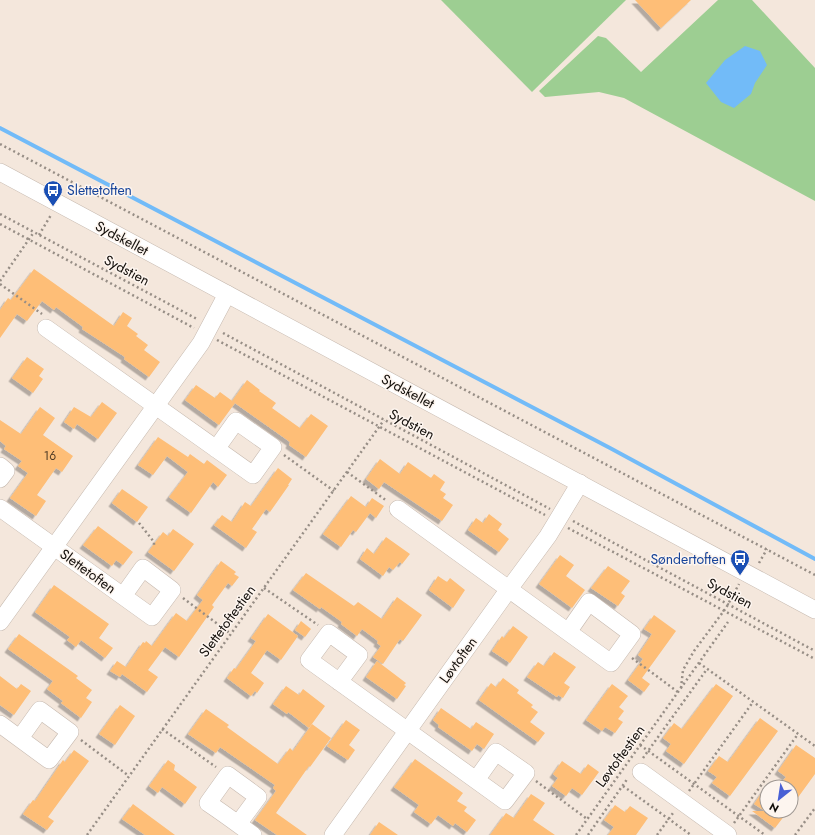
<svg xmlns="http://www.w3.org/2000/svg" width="815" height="835" font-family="Jost,sans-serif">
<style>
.green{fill:#9dce92}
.water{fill:#72bbf8}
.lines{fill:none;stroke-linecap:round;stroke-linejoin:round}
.stream{stroke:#72bbf8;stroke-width:4}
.building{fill:#febe77;filter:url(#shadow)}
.minor-casing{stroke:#c6b9af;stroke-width:18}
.path{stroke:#978e86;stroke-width:2.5;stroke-dasharray:2 3;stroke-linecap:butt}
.minor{stroke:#fff;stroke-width:17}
.labels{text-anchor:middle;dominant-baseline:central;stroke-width:3;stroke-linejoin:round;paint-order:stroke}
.number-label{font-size:12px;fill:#4c3924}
.transit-label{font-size:14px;fill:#164399;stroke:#fdf5ef;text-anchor:start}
.street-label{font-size:14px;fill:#110d09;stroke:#fdf5ef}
</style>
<defs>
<filter id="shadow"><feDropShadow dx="-3.5" dy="3.5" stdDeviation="0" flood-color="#0004"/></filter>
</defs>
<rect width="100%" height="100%" fill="#f4e7dc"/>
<g class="green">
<polygon points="441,0 626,0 532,92"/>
<polygon points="718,0 752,0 815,68 815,201 624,98 599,92 545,97 539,91 598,36 606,38 641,72"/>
</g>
<polygon class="water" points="745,46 760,51 767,65 755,83 751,94 734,108 721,102 706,83 725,60"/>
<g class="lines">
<polyline class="stream" points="0,128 610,448 815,559"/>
</g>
<g class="building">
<polygon points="635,0 691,0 661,28"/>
<polygon points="34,269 114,326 123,312 132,318 127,326 138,334 136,336 148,345 144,350 160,362 149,377 124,359 125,357 82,329 83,327 56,307 54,310 42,301 27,321 17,314 0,338 0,310 8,298 11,300"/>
<polygon points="27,357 44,369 39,376 43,379 33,393 12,378"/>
<polygon points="247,380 260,390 259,391 276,403 272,408 300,428 311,414 328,426 306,457 289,445 290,442 232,401"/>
<polygon points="196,385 215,398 220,392 235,403 219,425 185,400"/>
<polygon points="102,402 117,413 98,439 77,424 74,429 64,422 74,407 91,417"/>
<polygon points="40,407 55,418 43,435 73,456 62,472 56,468 37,495 46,501 36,516 10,498 28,473 18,466 22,461 4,449 6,446 0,441 0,420 21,434"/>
<polygon points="158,437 188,457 190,454 204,464 207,460 227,475 218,487 213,482 191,513 169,497 188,472 167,456 153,475 138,465"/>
<polygon points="380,459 400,474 408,462 431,478 434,474 445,482 440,490 446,494 443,498 453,505 442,521 384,482 379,489 366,479"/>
<polygon points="278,468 292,479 288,485 289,485 270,512 266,509 252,529 257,532 246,548 214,525 222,515 232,522 245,502 251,506"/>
<polygon points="122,489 148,507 137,522 112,503"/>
<polygon points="351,496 366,507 372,498 384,506 376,518 370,513 356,532 353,530 341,547 323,534"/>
<polygon points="489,514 502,524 498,530 509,539 499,552 468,530 476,518 483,523"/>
<polygon points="98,526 133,552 123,565 116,560 112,566 83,545"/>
<polygon points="173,529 194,544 174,571 148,552 163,532 168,536"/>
<polygon points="386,537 410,554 402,564 400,562 393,570 389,567 383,576 360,559 367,548 374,554"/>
<polygon points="560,555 574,565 566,576 585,590 572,608 539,584"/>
<polygon points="221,561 236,572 234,574 239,577 232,586 228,583 212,605 214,607 179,657 165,647 148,670 158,677 147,692 122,674 120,677 110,671 117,661 126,667 143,642 145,643 146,641 152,646 176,613 187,621 203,600 197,595"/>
<polygon points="608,566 630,581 621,593 625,596 618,606 591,588"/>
<polygon points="306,573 354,606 358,602 382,619 397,597 422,615 403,641 400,639 383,664 373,657 381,646 377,643 378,641 362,629 357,636 341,624 342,622 321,607 320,609 293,590"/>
<polygon points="438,576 447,582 450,578 465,590 453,608 429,590"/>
<polygon points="54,585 109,624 99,638 113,648 105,658 81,640 76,647 67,640 70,637 35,612"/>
<polygon points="268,614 298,636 281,660 267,650 251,673 264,683 257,693 255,691 251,696 227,678 234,668 236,669 256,641 251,638"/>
<polygon points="654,615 676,631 642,678 650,684 644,692 628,680 643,659 638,655 652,634 644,629"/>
<polygon points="301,621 311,629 305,637 295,630"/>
<polygon points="513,626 528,637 510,663 492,651 502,636 504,638"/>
<polygon points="19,634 78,676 76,678 92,690 86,698 92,702 81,718 61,703 63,701 47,689 53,681 8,649"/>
<polygon points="554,652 576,667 564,683 570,687 563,698 558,695 557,697 527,677 538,662 544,666"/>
<polygon points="377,661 406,683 404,685 406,686 397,699 366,677"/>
<polygon points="0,676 17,689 21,684 31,691 14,715 0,705"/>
<polygon points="503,678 519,690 517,693 533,705 531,707 538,712 530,722 545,733 538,742 479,700 491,683 496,687"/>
<polygon points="612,684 628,696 619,707 624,711 618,719 623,722 615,733 605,727 602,731 586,720"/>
<polygon points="716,684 733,696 684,764 666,751 671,744 663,738 674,723 682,729"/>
<polygon points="286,686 299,695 303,689 325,706 309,728 288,712 287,714 273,704"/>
<polygon points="120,705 135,716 115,745 99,734"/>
<polygon points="441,708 471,729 476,722 494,734 484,749 477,744 472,751 438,727 439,725 433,720"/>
<polygon points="206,709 229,725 227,727 278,764 290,748 293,751 312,724 331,738 310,767 309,766 276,813 307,835 277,835 255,820 276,791 273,788 275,785 220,747 216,753 188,734"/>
<polygon points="760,718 778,731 730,796 712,783 717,777 708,771 719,756 728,762"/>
<polygon points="346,720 360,730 349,745 355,750 348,760 327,746"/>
<polygon points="796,745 815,758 815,774 791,807 791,787 778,787 786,777 778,771"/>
<polygon points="74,750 89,761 48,817 54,821 47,830 23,814 33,800 35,801 63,760 65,762"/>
<polygon points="415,759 463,793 457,801 467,807 464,811 476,820 467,832 455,823 453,826 438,815 431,824 414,812 419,805 394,787"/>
<polygon points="168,760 175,765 174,770 197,787 185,804 162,787 158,793 149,786"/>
<polygon points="562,761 581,774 588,764 599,772 582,795 572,788 566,796 552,786 558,778 553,774"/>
<polygon points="767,785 767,811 788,811 775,828 752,811 765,811 754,804"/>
<polygon points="531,794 545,803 533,820 555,835 490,835 506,813 514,818"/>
<polygon points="133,804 175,835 145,835 122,819"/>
<polygon points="615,805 625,812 630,806 648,818 636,835 608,835 614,827 604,820"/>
<polygon points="379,822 398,835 370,835"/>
</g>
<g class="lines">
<defs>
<g id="minor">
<polyline points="0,172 815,610"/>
<polyline points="46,328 253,475 273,447 236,421 216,449"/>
<polyline points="0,466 6,471 0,479"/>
<polyline points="0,508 152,617 172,590 143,568 123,596"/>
<polyline points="398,509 557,624 611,663 632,634 589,602 568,632"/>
<polyline points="0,622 201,343 227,294"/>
<polyline points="339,682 359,655 329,633 309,660 505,801 526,773 496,752 476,780"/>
<polyline points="0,724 49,760 70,732 40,710 20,738"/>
<polyline points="641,772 728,835"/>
<path d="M238 824 258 797 228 775 208 803C223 813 238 824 253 835"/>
<polyline points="333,835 509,589 548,536 580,483"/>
</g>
</defs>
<use href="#minor" class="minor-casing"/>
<g class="path">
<polyline points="0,144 815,575"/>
<polyline points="0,214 197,319"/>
<polyline points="0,224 194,328"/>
<polyline points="39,235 51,215"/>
<polyline points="0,281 34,232"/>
<polyline points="0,284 42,314"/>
<polyline points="223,333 550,509"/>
<polyline points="217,340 545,515"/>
<polyline points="284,455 334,491"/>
<polyline points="347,472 387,501"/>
<polyline points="573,521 815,651"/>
<polyline points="139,523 154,542 154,547"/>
<polyline points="568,528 815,659"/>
<polyline points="759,563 767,549"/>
<polyline points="264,588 318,625"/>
<polyline points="183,598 231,634"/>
<polyline points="632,658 678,692"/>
<polyline points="699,663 815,746"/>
<polyline points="681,688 683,670 694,651 726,608 739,584"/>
<polyline points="162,729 216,767"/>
<polyline points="81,740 129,776"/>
<polyline points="640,745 765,835"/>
<polyline points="643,758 707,669"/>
<polyline points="536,781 587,819"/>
<polyline points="623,786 691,835"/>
<polyline points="689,791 753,702"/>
<polyline points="734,823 798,734"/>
<polyline points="87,835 384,420"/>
<polyline points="576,835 728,622"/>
<polyline points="588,835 628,778"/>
<polyline points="657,835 673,813"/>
<polyline points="795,835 815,808"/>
</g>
<use href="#minor" class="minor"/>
</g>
<defs>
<symbol id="bus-pin" viewBox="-11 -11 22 30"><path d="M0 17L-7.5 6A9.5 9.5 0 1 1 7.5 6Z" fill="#1a4fb4" stroke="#fdf5ef"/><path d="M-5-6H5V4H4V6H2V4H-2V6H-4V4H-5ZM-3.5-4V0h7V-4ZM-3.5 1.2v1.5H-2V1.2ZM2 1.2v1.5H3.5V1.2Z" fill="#fff"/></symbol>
</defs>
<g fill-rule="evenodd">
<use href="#bus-pin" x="42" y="179" width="22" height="30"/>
<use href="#bus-pin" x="729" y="548" width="22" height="30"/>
</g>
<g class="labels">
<g class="number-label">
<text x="50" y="456">16</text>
</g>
<g class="transit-label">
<text x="67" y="190">Slettetoften</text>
<text x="726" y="559" text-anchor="end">Søndertoften</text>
</g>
<g class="street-label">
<text transform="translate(122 238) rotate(28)">Sydskellet</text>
<text transform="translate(127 270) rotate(28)">Sydstien</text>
<text transform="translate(408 391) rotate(28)">Sydskellet</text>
<text transform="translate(412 424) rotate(28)">Sydstien</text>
<text transform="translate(88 571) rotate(36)">Slettetoften</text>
<text transform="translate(730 593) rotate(28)">Sydstien</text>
<text transform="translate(227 621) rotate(-54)">Slettetoftestien</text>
<text transform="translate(458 660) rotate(-54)">Løvtoften</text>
<text transform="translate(620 756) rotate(-54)">Løvtoftestien</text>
</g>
</g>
<g transform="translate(779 799) rotate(210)"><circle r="19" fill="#fdf5ef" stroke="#9f9893"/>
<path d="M0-3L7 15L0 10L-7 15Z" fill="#4960d5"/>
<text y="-6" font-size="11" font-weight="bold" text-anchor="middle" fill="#110d09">N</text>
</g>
</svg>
